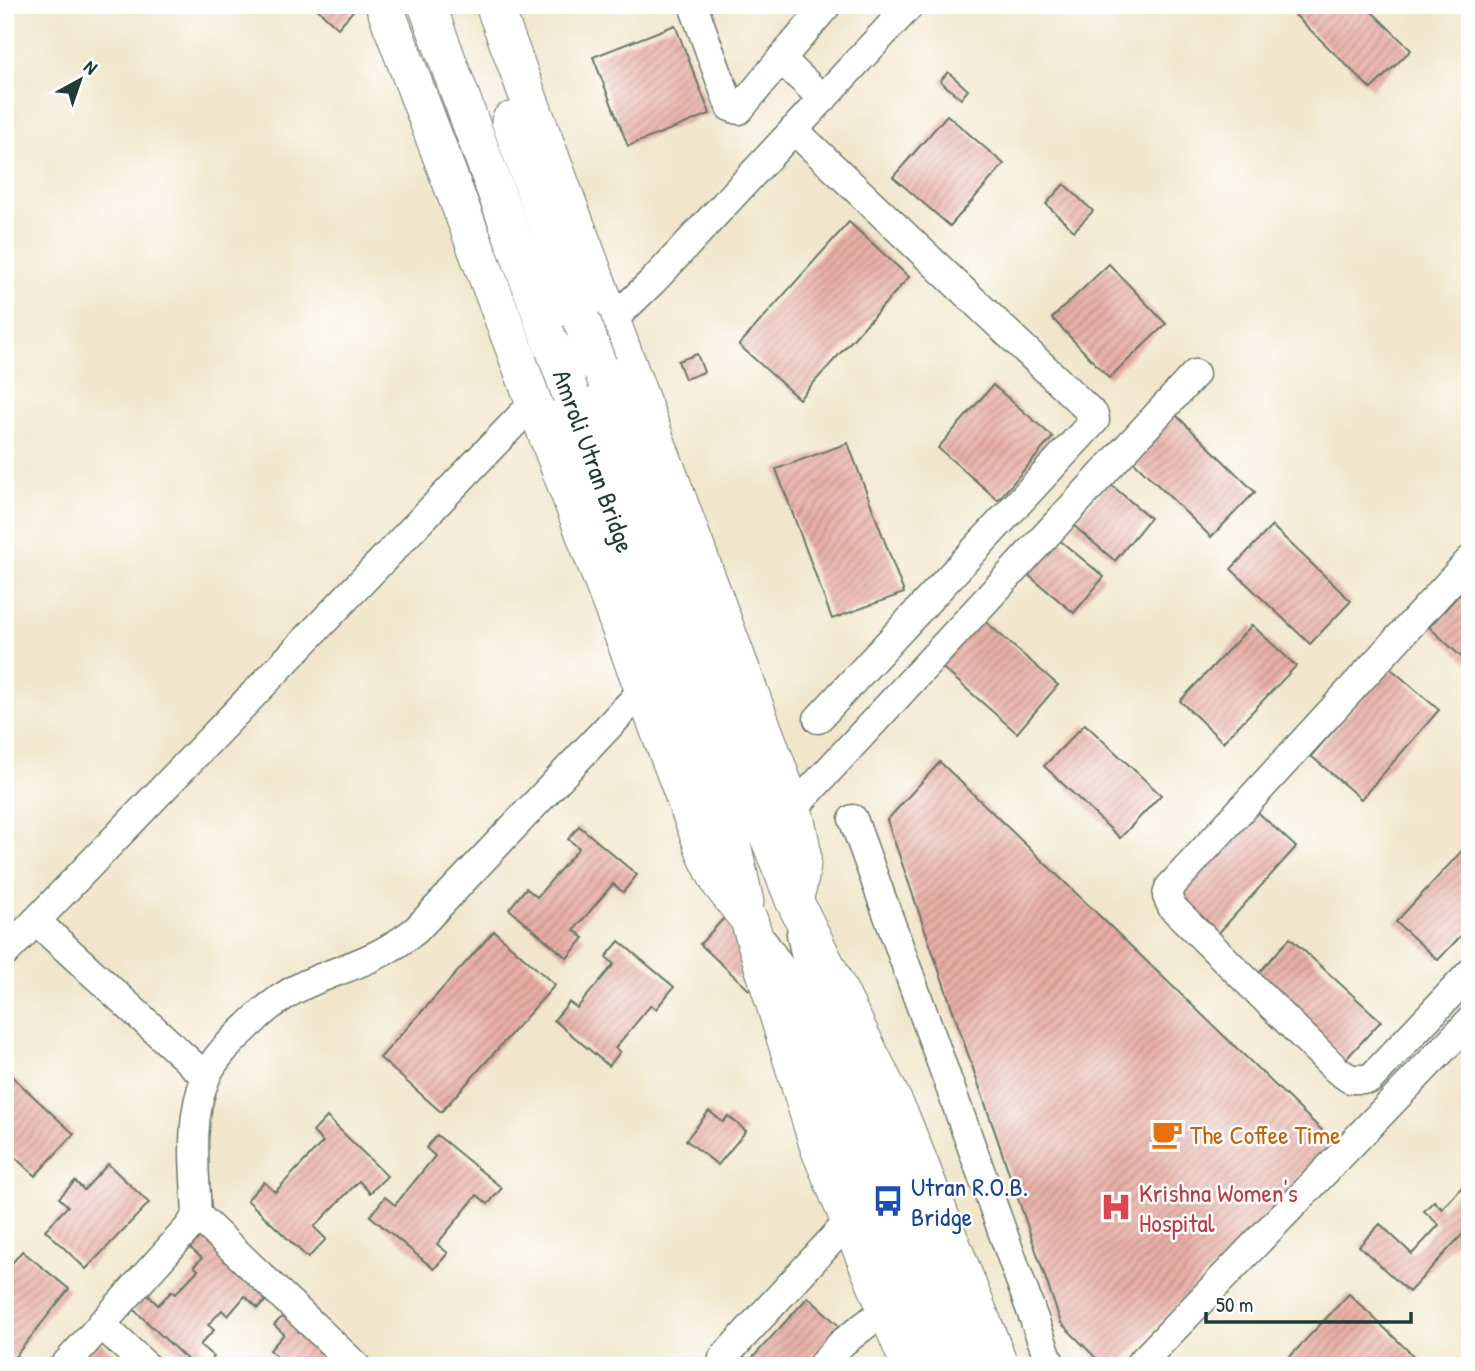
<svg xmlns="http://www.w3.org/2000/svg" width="1475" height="1371" font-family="'Patrick Hand',sans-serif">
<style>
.building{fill:url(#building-hatch)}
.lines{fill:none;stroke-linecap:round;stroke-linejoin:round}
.minor-casing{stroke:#687869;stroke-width:31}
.major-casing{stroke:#687869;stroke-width:39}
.minor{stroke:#fff;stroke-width:28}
.major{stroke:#fff;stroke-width:37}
.major-bridge-casing{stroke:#687869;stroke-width:39;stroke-linecap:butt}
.major-bridge{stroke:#fff;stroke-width:37}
.labels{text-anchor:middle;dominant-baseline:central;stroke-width:5;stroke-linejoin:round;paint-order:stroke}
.street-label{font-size:26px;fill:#1f3d34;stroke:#fff}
.food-label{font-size:26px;fill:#c56008;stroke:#fff;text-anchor:start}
.transit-label{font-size:26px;fill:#164399;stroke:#fff;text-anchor:start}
.health-label{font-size:26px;fill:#be3a42;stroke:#fff;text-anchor:start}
</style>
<defs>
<pattern id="building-hatch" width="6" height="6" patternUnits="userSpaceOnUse" patternTransform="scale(1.75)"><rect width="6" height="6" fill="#e8aea4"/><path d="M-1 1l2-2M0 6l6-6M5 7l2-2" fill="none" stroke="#bb8f86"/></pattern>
</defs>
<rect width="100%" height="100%" fill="#fff"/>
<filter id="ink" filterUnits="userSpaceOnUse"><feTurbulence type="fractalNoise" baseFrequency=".0143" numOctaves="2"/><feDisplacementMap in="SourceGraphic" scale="14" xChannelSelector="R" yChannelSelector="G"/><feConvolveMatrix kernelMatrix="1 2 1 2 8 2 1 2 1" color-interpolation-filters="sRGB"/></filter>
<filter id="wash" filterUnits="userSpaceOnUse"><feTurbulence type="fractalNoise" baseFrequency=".00686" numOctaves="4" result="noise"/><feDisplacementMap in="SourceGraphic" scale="28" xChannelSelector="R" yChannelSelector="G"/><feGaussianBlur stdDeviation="1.57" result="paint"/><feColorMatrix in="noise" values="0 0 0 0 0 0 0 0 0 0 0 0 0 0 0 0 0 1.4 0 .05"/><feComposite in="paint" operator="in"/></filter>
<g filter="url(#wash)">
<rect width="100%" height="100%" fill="#f1e6cb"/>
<g id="blocks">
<g class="building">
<polygon points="313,5 358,5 338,28"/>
<polygon points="1305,5 1365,5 1411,50 1371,89 1295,15"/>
<polygon points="675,25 710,114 628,146 593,57"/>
<polygon points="948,72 968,90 961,99 940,81"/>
<polygon points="947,115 1004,164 950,226 893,177"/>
<polygon points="1064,184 1093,211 1074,231 1046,204"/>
<polygon points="849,222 909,277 799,399 739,345"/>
<polygon points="1109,264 1166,324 1109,378 1052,318"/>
<polygon points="697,354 704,372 685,379 678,361"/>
<polygon points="993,385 1053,437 998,500 938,448"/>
<polygon points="1176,415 1255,492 1211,537 1132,460"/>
<polygon points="848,443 904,593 832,619 776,469"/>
<polygon points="1109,483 1150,518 1115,561 1073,525"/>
<polygon points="1272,526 1351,601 1310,644 1231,569"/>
<polygon points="1057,538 1104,577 1074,613 1027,574"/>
<polygon points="1470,583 1470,665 1429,627"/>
<polygon points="979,616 1058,685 1017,733 937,663"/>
<polygon points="1252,625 1296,666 1223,742 1180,701"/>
<polygon points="1389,667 1439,710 1361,799 1311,756"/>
<polygon points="1085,724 1161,795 1120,838 1044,766"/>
<polygon points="940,762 1334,1142 1118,1366 1104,1366 1061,1323 887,820"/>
<polygon points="1251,806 1296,847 1216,936 1171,895"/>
<polygon points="579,826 637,875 623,892 613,884 574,930 584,938 567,958 509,909 526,888 537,897 579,848 568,839"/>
<polygon points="1470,842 1470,926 1438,960 1396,922"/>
<polygon points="725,917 763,977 749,990 700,944"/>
<polygon points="494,931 555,985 441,1112 380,1058"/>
<polygon points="1290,938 1381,1021 1346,1059 1256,976"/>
<polygon points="619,941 674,987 656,1009 651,1005 615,1048 620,1052 609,1066 554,1020 569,1002 577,1008 614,964 606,957"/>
<polygon points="5,1070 74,1134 35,1176 5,1148"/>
<polygon points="709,1111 723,1122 728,1116 746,1131 718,1165 686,1140"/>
<polygon points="327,1117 387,1176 370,1193 359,1181 314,1227 326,1239 308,1258 247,1200 264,1182 275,1192 323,1142 313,1132"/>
<polygon points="437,1135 502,1188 488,1204 477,1195 437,1244 448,1253 434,1269 370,1216 385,1197 395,1205 435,1156 426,1148"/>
<polygon points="108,1164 149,1203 86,1269 45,1230 68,1206 59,1198 75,1181 84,1190"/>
<polygon points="1470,1178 1470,1226 1409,1292 1359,1246 1380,1224 1412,1254 1439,1225 1424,1211 1434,1201 1442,1209"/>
<polygon points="204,1232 272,1294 258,1308 245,1296 228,1316 222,1310 208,1325 214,1330 200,1345 214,1357 206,1366 194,1366 133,1309 147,1294 158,1305 172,1291 175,1294 198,1270 194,1266 202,1258 190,1248"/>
<polygon points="22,1251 69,1289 13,1359 5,1353 5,1272"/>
<polygon points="1349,1294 1424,1366 1281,1366"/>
<polygon points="808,1297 839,1326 803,1366 745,1366"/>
<polygon points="289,1310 346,1366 270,1366 278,1358 270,1350 284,1334 274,1325"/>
<polygon points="96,1338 126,1366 82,1364"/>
</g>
</g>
</g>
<g filter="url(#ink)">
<use href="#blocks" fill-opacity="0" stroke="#687869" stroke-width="2"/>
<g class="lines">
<defs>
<g id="minor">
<polyline points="693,5 730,107 739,110 781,59 823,99"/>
<polyline points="781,59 827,5"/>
<polyline points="794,130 1094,415 1095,420 818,719"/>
<polyline points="599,333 654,280 910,5"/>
<polyline points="1470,560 1169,888 1167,896 1172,907 1337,1070 1350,1079 1370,1079 1470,973"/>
<polyline points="793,809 1195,374"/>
<polyline points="853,819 1051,1366"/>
<polyline points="36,921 206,1077"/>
<polyline points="801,934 809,972 827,1021 970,1366"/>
<polyline points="764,943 792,984 847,1139 941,1366"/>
<polyline points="5,953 545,391"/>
<polyline points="197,1215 356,1366"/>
<polyline points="101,1324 146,1366"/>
<polyline points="723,1358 850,1220"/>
<path d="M64 1366 189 1227 197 1215C195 1170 188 1120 206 1077 214 1057 234 1039 250 1024 265 1009 286 993 306 984 349 965 377 961 416 930L642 691"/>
<polyline points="821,1366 842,1343 886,1309"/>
<polyline points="1138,1366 1470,1021"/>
</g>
<g id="major">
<polyline points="384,5 707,857 720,883 749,920 819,1148 910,1366"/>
<polyline points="427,5 554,349"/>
<path d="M494 5 793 809C803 849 807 860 794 900"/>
<polyline points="510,121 581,319"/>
<polyline points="598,365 765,828 794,900 901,1117 1000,1366"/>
<polyline points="571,395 731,839 745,902"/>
</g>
</defs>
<use href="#minor" class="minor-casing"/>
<use href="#major" class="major-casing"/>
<use href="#minor" class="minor"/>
<use href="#major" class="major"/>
<defs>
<g id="major-bridge">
<polyline points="581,319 598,365"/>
<polyline points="554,349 571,395"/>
</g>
</defs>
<use href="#major-bridge" class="major-bridge-casing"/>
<use href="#major-bridge" class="major-bridge"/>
</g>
</g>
<defs>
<symbol id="cafe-bare" viewBox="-9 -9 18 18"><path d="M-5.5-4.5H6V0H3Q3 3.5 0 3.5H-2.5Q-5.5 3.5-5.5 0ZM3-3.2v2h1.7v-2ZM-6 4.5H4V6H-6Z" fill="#e8710a" stroke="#fff" stroke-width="2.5" paint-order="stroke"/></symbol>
<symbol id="bus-bare" viewBox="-9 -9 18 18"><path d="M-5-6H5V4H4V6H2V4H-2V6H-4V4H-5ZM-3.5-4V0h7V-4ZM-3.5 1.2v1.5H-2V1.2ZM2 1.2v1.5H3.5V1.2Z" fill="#1a4fb4" stroke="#fff" stroke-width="2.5" paint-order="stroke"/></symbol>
<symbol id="hospital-bare" viewBox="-9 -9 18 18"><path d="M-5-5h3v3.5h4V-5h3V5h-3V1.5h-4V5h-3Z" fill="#e0444e" stroke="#fff" stroke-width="2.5" paint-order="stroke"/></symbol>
</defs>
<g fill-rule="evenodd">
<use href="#cafe-bare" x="1145" y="1112" width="44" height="44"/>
<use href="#bus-bare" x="866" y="1179" width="44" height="44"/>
<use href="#hospital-bare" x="1094" y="1185" width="44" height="44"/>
</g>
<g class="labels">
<g class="street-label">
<text transform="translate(594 461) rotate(70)">Amroli Utran Bridge</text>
</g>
<g class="food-label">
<text x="1190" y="1134">The Coffee Time</text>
</g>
<g class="transit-label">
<text x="911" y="1186">Utran R.O.B.<tspan x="911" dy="30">Bridge</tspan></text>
</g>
<g class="health-label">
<text x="1139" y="1192">Krishna Women's<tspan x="1139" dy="30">Hospital</tspan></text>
</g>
</g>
<rect width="1475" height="1371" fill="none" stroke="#fff" stroke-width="28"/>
<g transform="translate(80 80) rotate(40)" stroke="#ffffff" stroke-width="5" paint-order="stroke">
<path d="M0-5L12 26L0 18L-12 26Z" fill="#1f3d34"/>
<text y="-10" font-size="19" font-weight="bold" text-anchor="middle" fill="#1f3d34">N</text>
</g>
<path d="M1206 1312v10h205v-10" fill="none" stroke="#1f3d34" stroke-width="3.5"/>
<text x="1216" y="1312" font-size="21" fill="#1f3d34" stroke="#ffffff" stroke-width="5" paint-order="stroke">50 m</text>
</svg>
